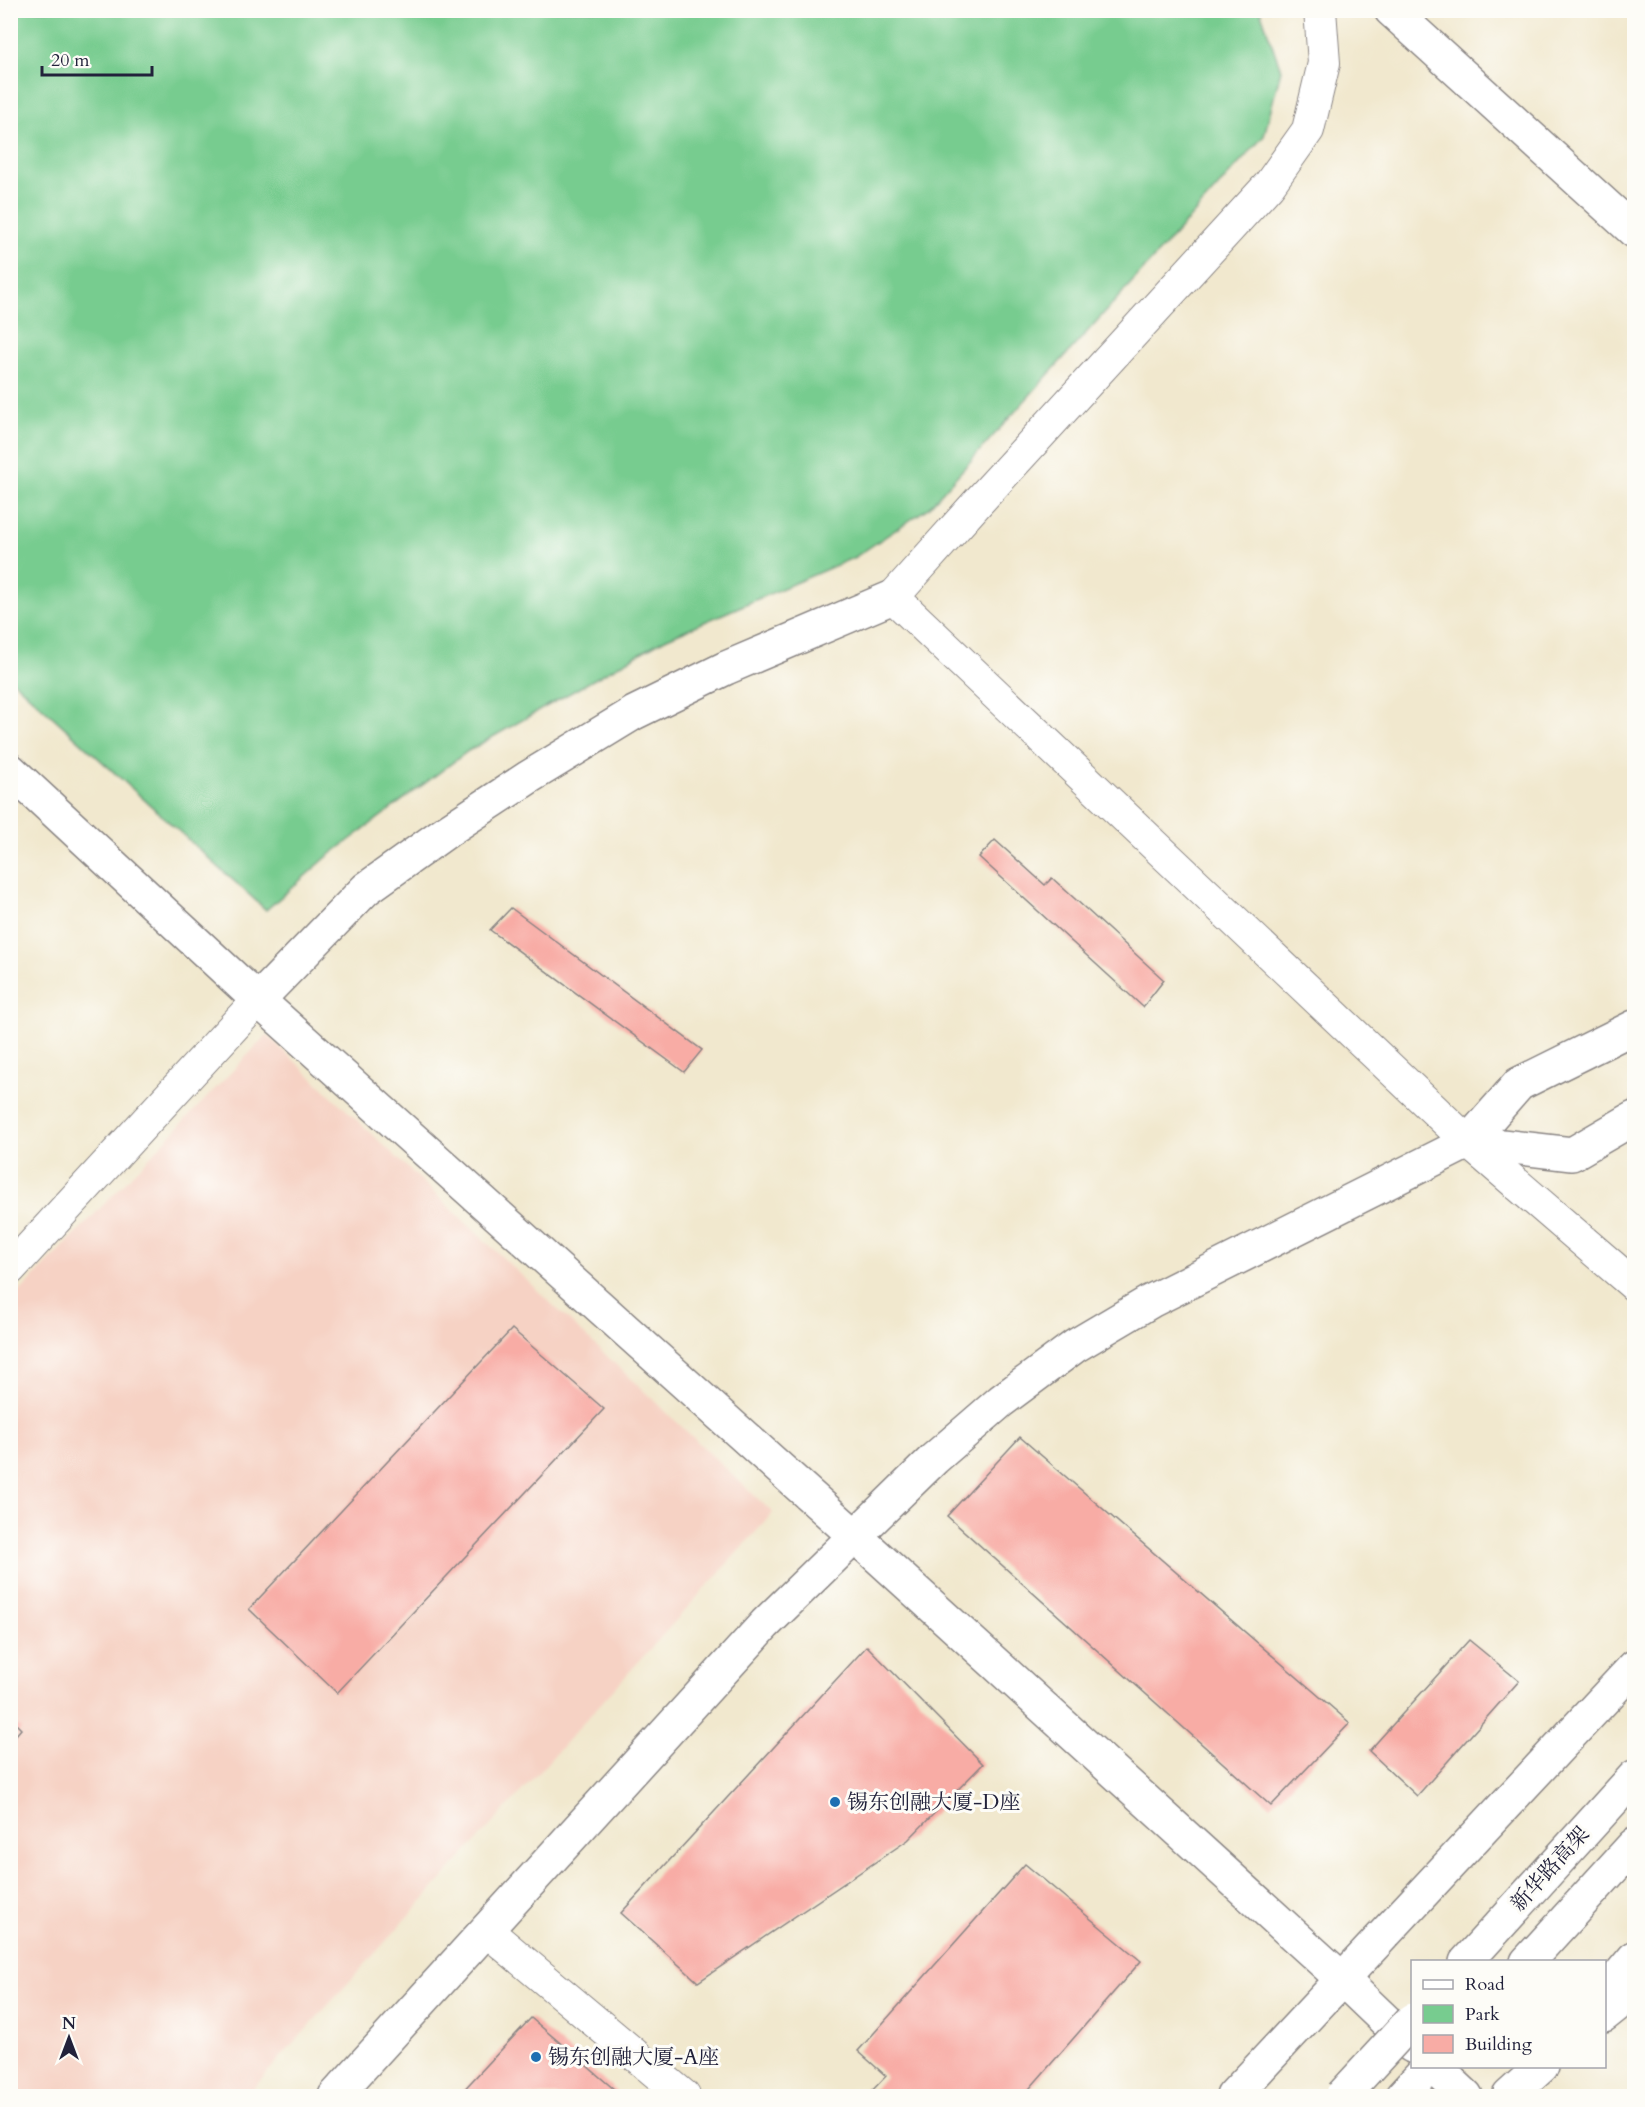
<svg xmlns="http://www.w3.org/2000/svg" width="1645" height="2107" font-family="Cardo,'Noto Serif SC',serif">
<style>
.built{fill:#f6d2c4}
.green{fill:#77cc8f;stroke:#4c7765;stroke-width:1.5}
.building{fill:#f8aca5}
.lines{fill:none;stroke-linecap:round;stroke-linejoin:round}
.minor-casing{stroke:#8a8584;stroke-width:34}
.tertiary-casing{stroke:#8a8584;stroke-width:36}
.secondary-casing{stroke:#8a8584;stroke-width:36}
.trunk-casing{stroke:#8a8584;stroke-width:36}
.minor{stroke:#fff;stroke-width:32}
.tertiary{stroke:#fff;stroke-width:33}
.secondary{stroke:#fff;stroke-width:33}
.trunk{stroke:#fff;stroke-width:33}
.trunk-bridge-casing{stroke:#8a8584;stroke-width:36;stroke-linecap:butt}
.trunk-bridge{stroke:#fff;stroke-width:33}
.poi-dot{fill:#1f6fb2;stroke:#fdfcf7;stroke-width:2}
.labels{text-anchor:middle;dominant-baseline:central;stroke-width:6;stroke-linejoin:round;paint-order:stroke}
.poi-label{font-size:21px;fill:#22223b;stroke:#fdfcf7;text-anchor:start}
.street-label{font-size:21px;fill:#22223b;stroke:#fdfcf7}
</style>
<rect width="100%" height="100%" fill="#fdfcf7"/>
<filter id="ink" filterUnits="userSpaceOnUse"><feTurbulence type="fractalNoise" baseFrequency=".0167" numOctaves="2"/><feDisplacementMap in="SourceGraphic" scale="12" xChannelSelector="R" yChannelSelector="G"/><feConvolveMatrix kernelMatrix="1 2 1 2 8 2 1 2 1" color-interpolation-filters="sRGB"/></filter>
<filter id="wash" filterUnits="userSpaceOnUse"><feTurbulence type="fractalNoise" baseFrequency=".008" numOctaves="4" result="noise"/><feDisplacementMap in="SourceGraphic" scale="24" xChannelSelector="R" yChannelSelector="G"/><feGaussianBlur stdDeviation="1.35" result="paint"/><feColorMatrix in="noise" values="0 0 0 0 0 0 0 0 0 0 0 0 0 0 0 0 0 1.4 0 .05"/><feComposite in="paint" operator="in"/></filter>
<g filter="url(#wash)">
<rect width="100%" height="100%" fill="#f1e8ce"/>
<polygon class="built" points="267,1035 773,1513 246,2096 11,2096 10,1302"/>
<polygon class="green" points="11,10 1260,10 1281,70 1264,136 928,508 855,557 665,639 468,751 327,857 266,910 11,679"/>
<g id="blocks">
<g class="building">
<polygon points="995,840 1045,885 1052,878 1164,980 1143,1007 979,857"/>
<polygon points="511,908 702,1050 684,1072 490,930"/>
<polygon points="512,1329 604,1409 337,1693 249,1609"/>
<polygon points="1020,1437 1350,1723 1271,1806 947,1516"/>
<polygon points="1469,1640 1519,1681 1417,1796 1369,1751"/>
<polygon points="867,1646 983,1764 908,1840 698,1982 621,1913"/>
<polygon points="10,1718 21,1729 10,1742"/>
<polygon points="1025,1864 1141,1961 1023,2096 867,2096 886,2076 858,2051"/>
<polygon points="531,2018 622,2096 458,2096"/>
</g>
</g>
</g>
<g filter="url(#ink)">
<use href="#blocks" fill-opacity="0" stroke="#8a8584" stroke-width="1.5"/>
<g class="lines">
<defs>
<g id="minor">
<polyline points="1320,10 1324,63 1308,130 1269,185 979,501 893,597 1468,1142 1634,1285"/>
<polyline points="10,1269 258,1000"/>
<polyline points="486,1930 684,2096"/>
</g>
<g id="tertiary">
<polyline points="10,770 258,1000 855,1536 1342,1979 1412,2046"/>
<polyline points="258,1000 366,889 447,831 529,777 634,713 726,668 893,597"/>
<polyline points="1468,1142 1572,1154 1634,1118"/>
<polyline points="1434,2066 1466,2096"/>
<polyline points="335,2096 765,1624 934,1459 1001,1401 1075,1346 1151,1301 1468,1142 1519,1084 1634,1027"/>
</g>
<g id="secondary">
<polyline points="1604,1994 1634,1958"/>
<polyline points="1233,2096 1634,1667"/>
</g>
<g id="trunk">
<polyline points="1391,10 1634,231"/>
<polyline points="1466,1962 1634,1777"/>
<polyline points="1527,1962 1634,1845"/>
<polyline points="1604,2015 1634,1991"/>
<polyline points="1402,2096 1430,2066"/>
<polyline points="1509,2096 1542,2066"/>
</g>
</defs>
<use href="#minor" class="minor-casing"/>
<use href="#tertiary" class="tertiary-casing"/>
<use href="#secondary" class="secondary-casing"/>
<use href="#trunk" class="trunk-casing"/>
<use href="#minor" class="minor"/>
<use href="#tertiary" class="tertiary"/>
<use href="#secondary" class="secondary"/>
<use href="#trunk" class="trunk"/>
<defs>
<polyline id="trunk-bridge" points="1342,2096 1412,2020"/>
</defs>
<use href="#trunk-bridge" class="trunk-bridge-casing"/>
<use href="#trunk-bridge" class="trunk-bridge"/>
</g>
</g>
<g class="poi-dot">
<circle cx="835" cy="1802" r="6"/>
<circle cx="536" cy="2057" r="6"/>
</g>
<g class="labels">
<g class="poi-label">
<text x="847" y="1802">锡东创融大厦-D座</text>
<text x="548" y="2057">锡东创融大厦-A座</text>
</g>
<g class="street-label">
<text transform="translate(1550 1869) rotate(-48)">新华路高架</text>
</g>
</g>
<rect width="1645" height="2107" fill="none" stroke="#fdfcf7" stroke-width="36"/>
<rect x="1411" y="1960" width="195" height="108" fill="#fdfcf7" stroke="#a5a5ac" stroke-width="1.5"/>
<rect x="1423" y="1980" width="30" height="9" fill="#ffffff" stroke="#a5a5ac" stroke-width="1.5"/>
<text x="1465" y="1990" font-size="18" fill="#22223b">Road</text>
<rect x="1423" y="2005" width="30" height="18" fill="#77cc8f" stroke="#a5a5ac" stroke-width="1.5"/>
<text x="1465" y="2020" font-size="18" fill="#22223b">Park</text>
<rect x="1423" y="2035" width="30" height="18" fill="#f8aca5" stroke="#a5a5ac" stroke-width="1.5"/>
<text x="1465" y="2050" font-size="18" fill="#22223b">Building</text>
<g transform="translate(69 2038)" stroke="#fdfcf7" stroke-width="4.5" paint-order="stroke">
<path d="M0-4.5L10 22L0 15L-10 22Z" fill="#22223b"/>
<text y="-9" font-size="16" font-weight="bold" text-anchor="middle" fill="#22223b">N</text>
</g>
<path d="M42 66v9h110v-9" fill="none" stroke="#22223b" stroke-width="3"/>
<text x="51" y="66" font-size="18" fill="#22223b" stroke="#fdfcf7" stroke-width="4.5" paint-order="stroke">20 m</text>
</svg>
